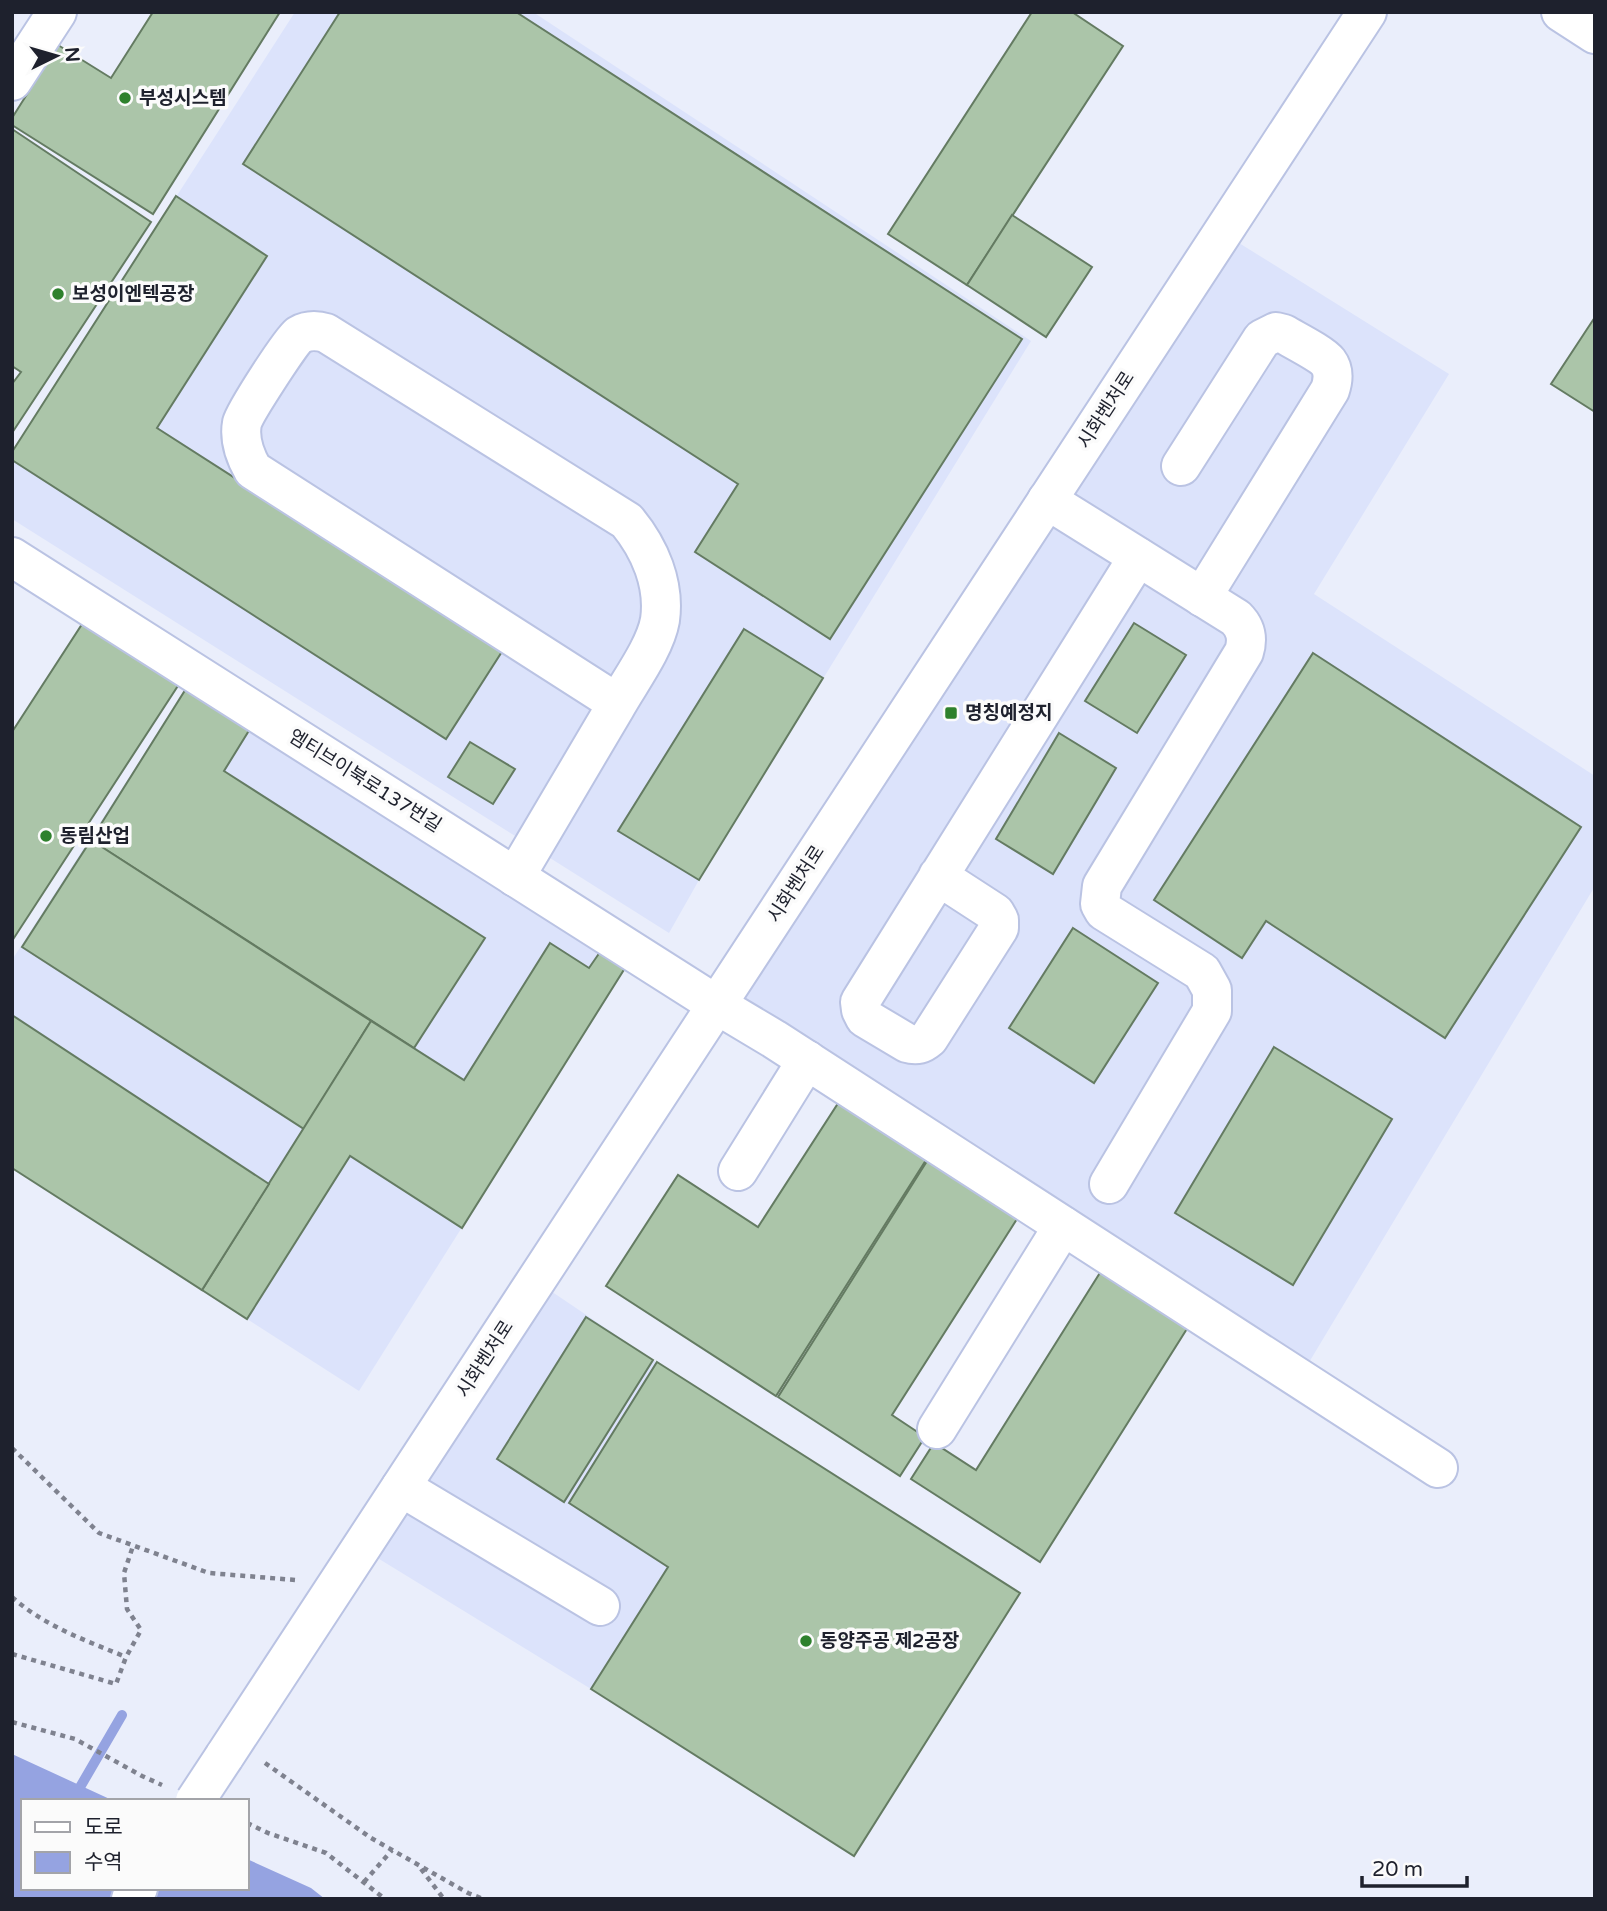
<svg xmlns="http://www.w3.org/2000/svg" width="1607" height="1911" font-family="'Varela Round','Noto Sans KR',sans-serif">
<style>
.built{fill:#dce3fb}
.water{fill:#95a3e1}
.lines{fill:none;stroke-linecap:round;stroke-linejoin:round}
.stream{stroke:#95a3e1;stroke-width:10}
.building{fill:#abc5a9;stroke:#647b62;stroke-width:2}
.minor-casing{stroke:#bac3e3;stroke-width:42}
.path{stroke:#7f828f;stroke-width:4.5;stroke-dasharray:5 5;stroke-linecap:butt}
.minor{stroke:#fff;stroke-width:38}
.minor-bridge-casing{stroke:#bac3e3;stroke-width:42;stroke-linecap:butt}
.minor-bridge{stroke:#fff;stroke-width:38}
.poi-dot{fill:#2e812d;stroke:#fbfbfb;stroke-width:2.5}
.labels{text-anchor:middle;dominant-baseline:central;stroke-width:7;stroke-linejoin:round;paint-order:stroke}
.poi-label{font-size:19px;font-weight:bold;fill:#1e212d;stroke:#fbfbfb;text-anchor:start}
.street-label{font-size:19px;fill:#1e212d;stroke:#fbfbfb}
</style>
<rect width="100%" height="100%" fill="#eaeefb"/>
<g class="built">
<polygon points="295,12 533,12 1031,341 699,880 669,933 12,519 12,452"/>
<polygon points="1223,233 1449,374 1314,594 1595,776 1595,886 1299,1379 717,1005"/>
<polygon points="189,684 625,968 359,1391 12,1168 12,960"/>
<polygon points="536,1281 653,1360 1020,1593 854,1856 591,1689 358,1546"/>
</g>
<polygon class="water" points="12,1754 114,1801 23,1801 23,1888 247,1888 247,1859 311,1888 325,1899 12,1899"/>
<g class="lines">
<polyline class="stream" points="72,1801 122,1715"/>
</g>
<g class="building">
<polygon points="153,12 280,12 153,214 12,125 12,118 58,45 111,78"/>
<polygon points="340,12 516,12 1022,339 830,639 695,552 738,484 243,164"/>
<polygon points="1032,12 1072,12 1123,46 967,285 888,234"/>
<polygon points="12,129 151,222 12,433 12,384 21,372 12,366"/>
<polygon points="176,196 267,256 157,428 503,650 446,739 12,460 12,452"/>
<polygon points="1012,215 1092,267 1046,337 967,285"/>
<polygon points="1595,317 1595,412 1551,384"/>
<polygon points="88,615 183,678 12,941 12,732"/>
<polygon points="1134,623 1186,655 1137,733 1085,701"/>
<polygon points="744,629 823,678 699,880 618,831"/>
<polygon points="1313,653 1581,827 1445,1038 1266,921 1242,958 1154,900"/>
<polygon points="189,684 253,724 224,771 485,938 414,1048 91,840"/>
<polygon points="1059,733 1116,768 1053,874 996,839"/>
<polygon points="470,742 515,769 493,804 448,777"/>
<polygon points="91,840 371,1021 304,1129 22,947"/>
<polygon points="1073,928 1158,983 1094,1083 1009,1028"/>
<polygon points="550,943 589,968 600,952 625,968 462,1228 350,1156 247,1319 202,1290 371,1021 464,1080"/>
<polygon points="12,1015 269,1184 202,1290 12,1168"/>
<polygon points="1274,1047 1392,1119 1293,1285 1175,1213"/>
<polygon points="846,1091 933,1149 776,1396 606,1286 678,1175 758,1227"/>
<polygon points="934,1150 1024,1208 892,1415 925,1437 900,1476 778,1397"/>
<polygon points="1108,1260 1195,1316 1040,1562 911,1479 934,1443 976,1470"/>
<polygon points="586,1317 653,1360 564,1502 497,1459"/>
<polygon points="657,1362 1020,1593 854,1856 591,1689 668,1567 569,1503"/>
</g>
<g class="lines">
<defs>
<g id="minor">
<polyline points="1561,12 1595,34"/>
<polyline points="12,81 57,12"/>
<path d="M1181 466 1262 339 1276 332 1284 334C1294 340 1322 354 1328 362 1334 370 1333 381 1330 390L1202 597"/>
<path d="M1047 500 1236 618C1246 628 1248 639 1244 652L1102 886 1100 904 1104 911 1202 972 1212 990V1011L1109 1184"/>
<polyline points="12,557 717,1005 774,1039 1438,1468"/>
<path d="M938 876 995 913 999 920V928L929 1038C922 1044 917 1046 907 1043L865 1018 861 1010 860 1002 1138 557"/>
<path d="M515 877C549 820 582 763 616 706 630 681 655 648 660 620 665 584 650 549 627 521L326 333C316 330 308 330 299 335 290 342 245 412 242 423 239 439 245 456 253 470L617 703"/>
<polyline points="738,1171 807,1060"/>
<polyline points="937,1429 1063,1226"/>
<polyline points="401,1487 600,1606"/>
<polyline points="224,1757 1367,12"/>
<polyline points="131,1899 138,1888"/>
</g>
</defs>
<use href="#minor" class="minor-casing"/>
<g class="path">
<polyline points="12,1448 99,1533 209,1573 295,1580"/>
<path d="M12 1597C44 1626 87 1641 126 1657"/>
<polyline points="12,1654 116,1684 126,1657 141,1630 127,1609 124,1573 133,1546"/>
<polyline points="12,1722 75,1739 142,1776 162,1785"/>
<polyline points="265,1763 371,1838 468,1893 483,1899"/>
<polyline points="247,1823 268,1833 326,1853 385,1899"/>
<polyline points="421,1869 444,1899"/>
<polyline points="364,1882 392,1850"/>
</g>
<use href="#minor" class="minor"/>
<defs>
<polyline id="minor-bridge" points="195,1801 224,1757"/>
</defs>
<use href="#minor-bridge" class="minor-bridge-casing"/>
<use href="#minor-bridge" class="minor-bridge"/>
</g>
<g class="poi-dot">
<circle cx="125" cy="98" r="7"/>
<circle cx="58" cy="294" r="7"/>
<rect x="944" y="706" width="14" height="14" rx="3.5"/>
<circle cx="46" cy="836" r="7"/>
<circle cx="806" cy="1641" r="7"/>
</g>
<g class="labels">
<g class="poi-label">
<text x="139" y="98">부성시스템</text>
<text x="72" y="294">보성이엔텍공장</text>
<text x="965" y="713">명칭예정지</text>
<text x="60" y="836">동림산업</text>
<text x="820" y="1641">동양주공 제2공장</text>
</g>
<g class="street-label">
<text transform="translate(1106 410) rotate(-57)">시화벤처로</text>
<text transform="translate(365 781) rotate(32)">엠티브이북로137번길</text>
<text transform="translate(796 884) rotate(-57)">시화벤처로</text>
<text transform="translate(485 1359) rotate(-57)">시화벤처로</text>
</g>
</g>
<rect width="1607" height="1911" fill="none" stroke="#1e212d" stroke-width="28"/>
<rect x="21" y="1799" width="228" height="91" fill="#fbfbfb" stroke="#a3a4a9" stroke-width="2"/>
<rect x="35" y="1822" width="35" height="10" fill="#ffffff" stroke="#a3a4a9" stroke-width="2"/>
<text x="84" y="1834" font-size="21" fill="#1e212d">도로</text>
<rect x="35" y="1852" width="35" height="21" fill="#95a3e1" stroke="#a3a4a9" stroke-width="2"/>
<text x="84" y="1869" font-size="21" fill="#1e212d">수역</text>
<g transform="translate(56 56) rotate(85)" stroke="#fbfbfb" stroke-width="5" paint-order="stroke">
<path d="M0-5L12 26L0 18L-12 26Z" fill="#1e212d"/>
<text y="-10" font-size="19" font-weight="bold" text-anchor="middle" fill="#1e212d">N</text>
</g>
<path d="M1362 1876v10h105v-10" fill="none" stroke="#1e212d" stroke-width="3.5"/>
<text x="1372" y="1876" font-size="21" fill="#1e212d" stroke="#fbfbfb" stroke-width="5" paint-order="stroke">20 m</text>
</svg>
